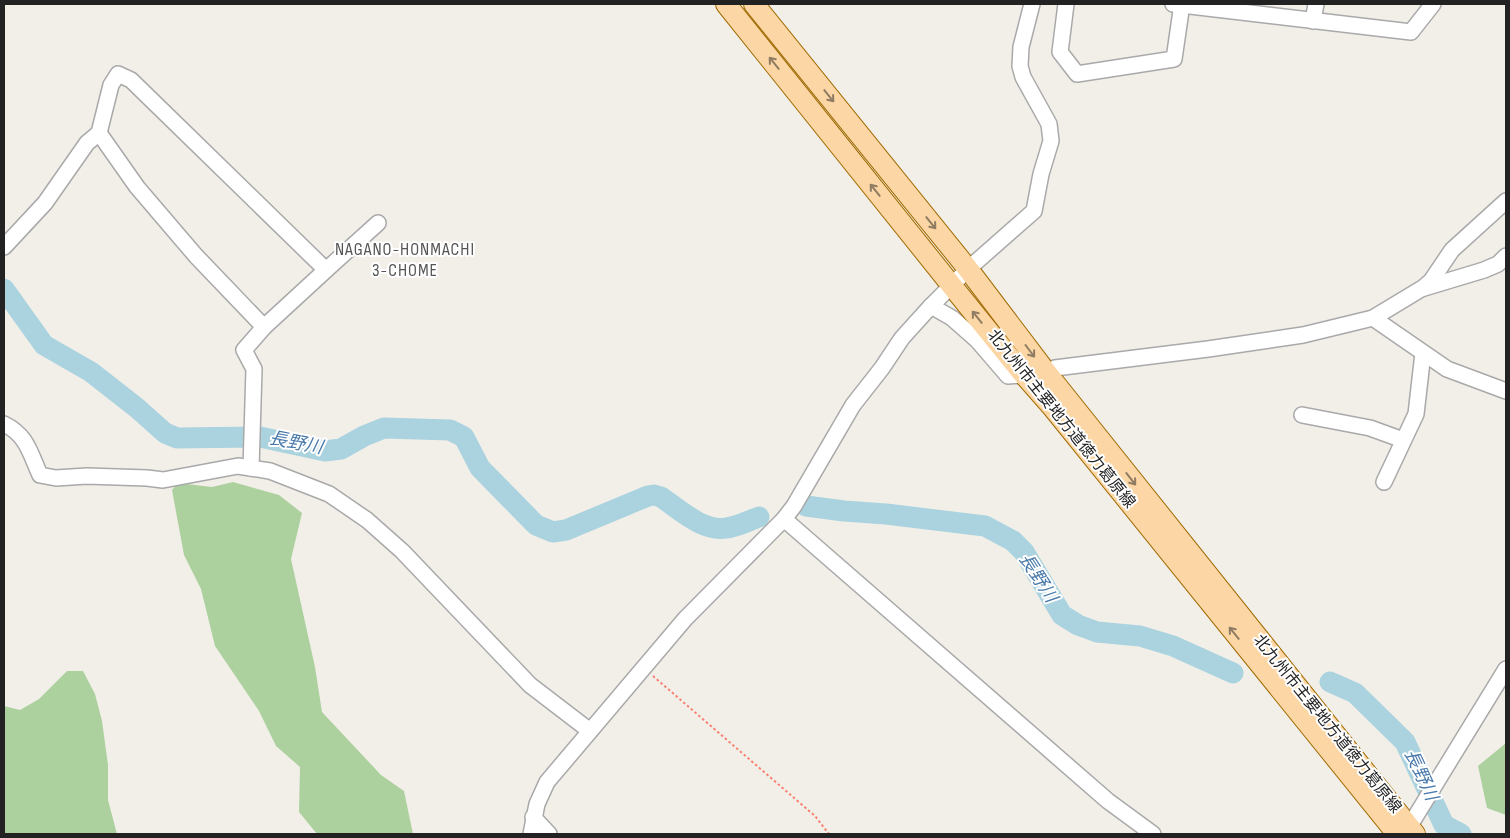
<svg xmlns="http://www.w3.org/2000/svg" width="1510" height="838" font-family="'Sofia Sans Condensed','Noto Sans JP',sans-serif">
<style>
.forest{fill:#add19e}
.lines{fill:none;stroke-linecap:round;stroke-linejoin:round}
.river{stroke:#aad3df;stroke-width:21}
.minor-casing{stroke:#a9a9a9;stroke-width:18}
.major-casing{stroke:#a06b00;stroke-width:22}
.path{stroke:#fa8072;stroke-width:2;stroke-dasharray:2.5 2.5;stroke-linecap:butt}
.minor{stroke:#fff;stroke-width:15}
.major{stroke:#fcd6a4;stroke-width:20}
.oneway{stroke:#8f7c63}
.labels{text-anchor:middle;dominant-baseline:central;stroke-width:4;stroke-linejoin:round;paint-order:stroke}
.street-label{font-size:16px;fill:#222;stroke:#fff}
.neighbourhood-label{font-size:18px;letter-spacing:1px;fill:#555;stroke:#fff}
.water-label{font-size:18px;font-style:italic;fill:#4a7aab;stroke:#fff}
</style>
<rect width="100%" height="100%" fill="#f2efe9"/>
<g class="forest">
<polygon points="233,482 279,495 302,513 291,559 315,667 322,712 381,775 404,791 413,834 317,834 299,812 300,767 276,746 259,711 215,646 201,589 184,555 172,490 178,483 212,487"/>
<polygon points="67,671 83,671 95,694 102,721 108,765 108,800 117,834 4,834 4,706 20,710 39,699"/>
<polygon points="1506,743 1506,815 1487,808 1478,766"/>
</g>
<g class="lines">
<g class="river">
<path d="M4 289 44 345 91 372 137 408 165 433 177 438 260 437 325 451 341 449 364 436 384 428 450 430 464 437 480 468 536 525 553 532 566 530 648 496 654 495 661 497C679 509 703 532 726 528 737 527 748 521 759 517"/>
<polyline points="806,506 844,511 886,514 985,526 1013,541 1024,552 1062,615 1078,625 1097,632 1140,636 1173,646 1233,673"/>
<polyline points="1330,682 1355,693 1405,742 1444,825 1461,834"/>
</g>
<defs>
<g id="minor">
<polyline points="1066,4 1060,52 1077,74 1174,59 1182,4"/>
<polyline points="1173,4 1411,32 1433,4"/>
<polyline points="1313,21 1316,4"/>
<polyline points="99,133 137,187 196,256 264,327"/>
<polyline points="4,247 45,203 87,143 99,133 111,85 118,74 131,80 326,270 378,223"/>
<polyline points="1423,288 1431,281 1452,250 1506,201"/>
<path d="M931 306 952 318 977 340 1008 376C1023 375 1040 375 1055 368L1208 349 1303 335 1373 318 1421 289 1484 270 1498 264 1506 256"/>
<polyline points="1373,318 1447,369 1506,391"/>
<polyline points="1302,415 1370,428 1403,440"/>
<path d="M4 424C27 435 30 453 40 475L56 478 87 476 147 478 163 480 238 466 270 471 329 494 367 520 402 551 530 685 590 731"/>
<polyline points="251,468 254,369 244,350 264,327 326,270"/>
<polyline points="1384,482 1416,414 1423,353"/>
<polyline points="784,519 1108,801 1153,834"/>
<polyline points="533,817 549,834"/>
<polyline points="1403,833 1409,827 1506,669"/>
<polyline points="531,834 537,804 547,782 685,619 784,519 794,506 853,405 882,368 902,338 931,306 968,269 1034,211 1041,174 1051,141 1049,124 1023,77 1020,66 1021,47 1032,4"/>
</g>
<g id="major">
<polyline points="726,4 952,286 1024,375 1053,408 1397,834"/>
<polyline points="754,4 968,269 1046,372 1415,834"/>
</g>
</defs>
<use href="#minor" class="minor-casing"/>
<use href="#major" class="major-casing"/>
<polyline class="path" points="653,676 815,816 829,834"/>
<use href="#minor" class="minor"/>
<use href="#major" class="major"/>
</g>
<defs><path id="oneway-shaft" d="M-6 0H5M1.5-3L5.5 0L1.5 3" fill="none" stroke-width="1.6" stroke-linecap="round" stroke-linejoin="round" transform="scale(1.25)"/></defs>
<g class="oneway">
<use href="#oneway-shaft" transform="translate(774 63) rotate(-129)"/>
<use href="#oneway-shaft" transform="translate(829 96) rotate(51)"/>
<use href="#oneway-shaft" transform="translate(875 190) rotate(-129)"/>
<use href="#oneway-shaft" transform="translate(931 223) rotate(51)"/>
<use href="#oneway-shaft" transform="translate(977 317) rotate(-129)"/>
<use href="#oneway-shaft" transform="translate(1030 351) rotate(53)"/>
<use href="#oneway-shaft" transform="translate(1131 479) rotate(52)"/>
<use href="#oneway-shaft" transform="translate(1234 633) rotate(-129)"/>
</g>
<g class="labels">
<g class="street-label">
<text transform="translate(1061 419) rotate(51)">北九州市主要地方道徳力葛原線</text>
<text transform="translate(1327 724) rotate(51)">北九州市主要地方道徳力葛原線</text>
</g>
<g class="neighbourhood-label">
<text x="405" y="249">NAGANO-HONMACHI<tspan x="405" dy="21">3-CHOME</tspan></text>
</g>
<g class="water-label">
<text transform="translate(296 443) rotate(11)">長野川</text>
<text transform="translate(1038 578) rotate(57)">長野川</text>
<text transform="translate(1421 775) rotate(65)">長野川</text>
</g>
</g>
<rect width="1510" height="838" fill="none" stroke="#222222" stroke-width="10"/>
</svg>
